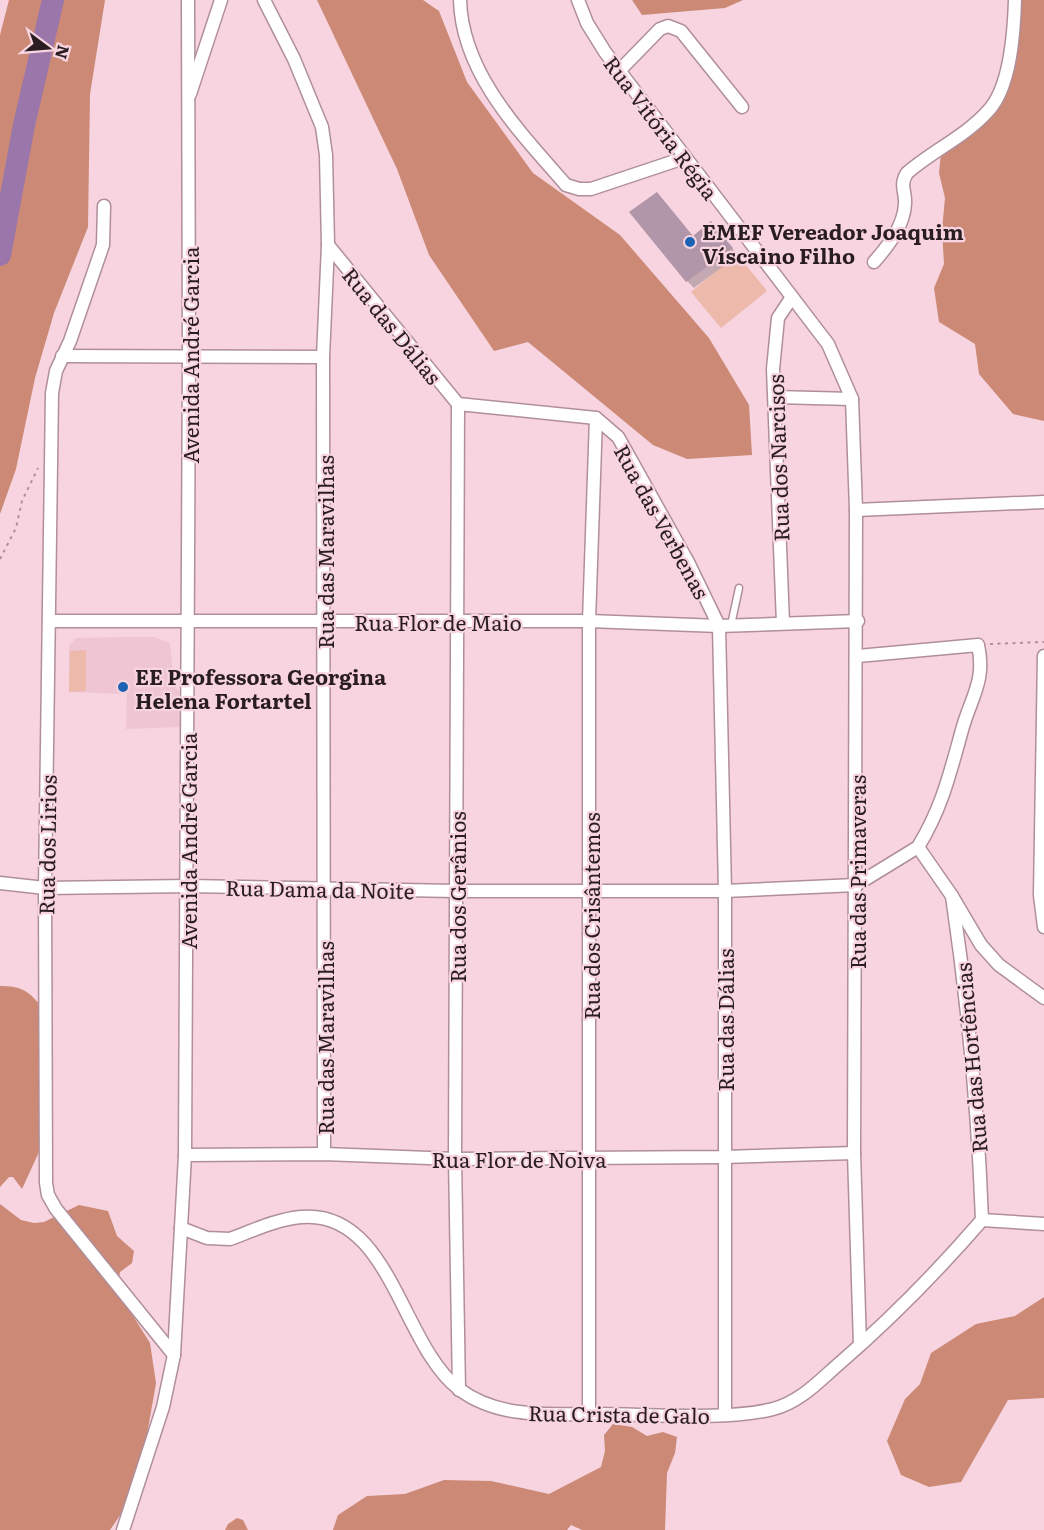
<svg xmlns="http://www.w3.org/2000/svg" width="1044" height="1530" font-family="Literata,serif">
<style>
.built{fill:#efc5d3}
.green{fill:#ecb9ab}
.forest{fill:#cb8976}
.shadow{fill:#0003}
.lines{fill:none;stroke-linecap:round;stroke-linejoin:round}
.river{stroke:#9a76aa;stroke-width:22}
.building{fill:#b196a9}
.lane-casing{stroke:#b08f9a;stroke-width:9}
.street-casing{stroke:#b08f9a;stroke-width:15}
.path{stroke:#ac919a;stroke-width:2;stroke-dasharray:3 4.5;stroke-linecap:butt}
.lane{stroke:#fff;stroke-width:6}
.street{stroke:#fff;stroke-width:12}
.poi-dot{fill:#1d63b3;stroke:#f7d4df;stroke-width:2}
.labels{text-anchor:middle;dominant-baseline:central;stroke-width:4.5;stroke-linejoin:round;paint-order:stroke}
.street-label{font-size:21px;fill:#2a1d22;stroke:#f7d4df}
.poi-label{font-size:21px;font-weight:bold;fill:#2a1d22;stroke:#f7d4df;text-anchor:start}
</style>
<rect width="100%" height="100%" fill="#f7d4df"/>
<polygon class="built" points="127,637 154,637 170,643 174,683 179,691 180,727 126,729 127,694 69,692 69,645 76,638"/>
<g class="green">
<polygon points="737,254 767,291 721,328 691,292"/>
<polygon points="86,650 86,691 69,692 70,651"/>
</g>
<g class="forest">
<polygon points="9,0 105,0 90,94 88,227 54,313 35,378 16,469 0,514 0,35"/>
<polygon points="317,0 423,0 439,11 467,82 533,173 620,235 709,338 749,405 752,455 687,459 653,445 528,342 494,351 429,255 397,169"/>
<polygon points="632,0 743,0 725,8 642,15"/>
<polygon points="1021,0 1044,0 1044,421 1013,414 979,374 975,344 939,322 934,288 944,264 942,230 945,198 939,173 941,153 1005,94 1019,35"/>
<path d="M0 986C20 986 28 990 40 1005L44 1141 22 1189 13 1177H9L0 1187Z"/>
<polygon points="0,1204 21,1220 34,1223 44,1222 79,1205 108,1211 117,1236 134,1251 132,1263 120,1272 118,1284 128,1308 150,1343 156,1383 142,1463 123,1511 110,1530 0,1530"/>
<polygon points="1044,1297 1044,1398 1008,1400 961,1482 929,1487 901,1475 887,1441 905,1399 920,1384 931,1353 976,1324 1015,1316"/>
<polygon points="613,1424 632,1427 647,1436 663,1432 677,1437 675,1453 667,1473 665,1530 582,1530 571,1525 567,1530 333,1530 338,1515 367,1496 405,1494 444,1480 491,1481 549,1494 601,1467 605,1451 604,1435"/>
<polygon points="237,1518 243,1520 248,1530 225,1530 228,1524"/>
</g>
<polygon class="shadow" points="717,230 738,255 694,288 687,281 693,237"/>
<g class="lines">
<polyline class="river" points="0,255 24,125 53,0"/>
</g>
<polygon class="building" points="657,192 693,236 711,221 733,248 686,282 629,212"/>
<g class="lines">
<defs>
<polyline id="lane" points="731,625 739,588"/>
<g id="street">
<polyline points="264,0 294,59 322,127 326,155 328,245 323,357 324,1154"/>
<path d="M460 0C462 74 521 133 566 185L579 189H591L684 158"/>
<polyline points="578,0 587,23 605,52 828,344 852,399 856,510 854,1153 860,1345"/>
<polyline points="619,71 660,29 668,26 681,31 742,107"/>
<polyline points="190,94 221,0"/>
<polyline points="104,206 103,245 70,341 56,371 52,393 45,888 46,1183 48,1195 56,1209 174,1355"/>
<polyline points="328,245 458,404"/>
<path d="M874 262C888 246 904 226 905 204 906 191 899 186 907 173 932 151 966 136 988 111 1011 87 1014 31 1015 0"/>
<polyline points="62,356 323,357"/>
<polyline points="775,397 852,399"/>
<polyline points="458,404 596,418 618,437 626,451 689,564 719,626 725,891 725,1414"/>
<polyline points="458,404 455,1159 459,1390"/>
<polyline points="856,510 1044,502"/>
<polyline points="49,621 589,621 719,626 858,621"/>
<polyline points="783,623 773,369 778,318 792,297"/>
<polyline points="1044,656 1040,895 1044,927"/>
<polyline points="918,847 952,896 981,945 999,965 1044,998"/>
<path d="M0 883 45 888 188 886 456 891H725L856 885 918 847C942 808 950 773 962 730 971 697 986 681 978 645L858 656"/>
<path d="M952 896C968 1004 978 1111 982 1220"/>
<polyline points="185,1155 324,1154 455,1159 723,1157 854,1153"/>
<path d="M181 1228 207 1238 230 1239C252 1231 277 1219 301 1217 390 1209 401 1345 459 1389 498 1419 551 1414 597 1414 648 1414 726 1421 773 1409 801 1402 821 1379 841 1362 893 1317 937 1272 982 1220L1044 1224"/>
<polyline points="589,1414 589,621 596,418"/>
<polyline points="123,1530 163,1407 174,1355 185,1155 189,356 188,0"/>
</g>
</defs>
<use href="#lane" class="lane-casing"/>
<use href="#street" class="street-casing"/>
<g class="path">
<polyline points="0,559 16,528 22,501 38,468"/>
<polyline points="990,644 1044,642"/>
</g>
<use href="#lane" class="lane"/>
<use href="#street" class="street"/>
</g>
<g class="poi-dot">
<circle cx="690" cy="242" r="6"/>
<circle cx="123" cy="687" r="6"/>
</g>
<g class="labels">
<g class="street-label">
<text transform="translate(662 127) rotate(53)">Rua Vitória Régia</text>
<text transform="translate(393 325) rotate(51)">Rua das Dálias</text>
<text transform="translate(189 355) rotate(-90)">Avenida André Garcia</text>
<text transform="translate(777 458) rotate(-92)">Rua dos Narcisos</text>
<text transform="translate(663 521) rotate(61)">Rua das Verbenas</text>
<text transform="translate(324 552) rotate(-90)">Rua das Maravilhas</text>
<text x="438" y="621">Rua Flor de Maio</text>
<text transform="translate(187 841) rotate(-90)">Avenida André Garcia</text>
<text transform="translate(46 845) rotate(-89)">Rua dos Lirios</text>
<text transform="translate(856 872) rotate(-90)">Rua das Primaveras</text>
<text transform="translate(320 888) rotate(1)">Rua Dama da Noite</text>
<text transform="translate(456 897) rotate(-90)">Rua dos Gerânios</text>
<text transform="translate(590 916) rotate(-90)">Rua dos Crisântemos</text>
<text transform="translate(724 1020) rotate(-90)">Rua das Dálias</text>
<text transform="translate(324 1038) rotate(-90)">Rua das Maravilhas</text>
<text transform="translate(970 1058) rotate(-95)">Rua das Hortências</text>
<text x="519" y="1158">Rua Flor de Noiva</text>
<text transform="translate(619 1413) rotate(1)">Rua Crista de Galo</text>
</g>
<g class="poi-label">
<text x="702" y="230">EMEF Vereador Joaquim<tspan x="702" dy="24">Víscaino Filho</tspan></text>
<text x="135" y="675">EE Professora Georgina<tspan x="135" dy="24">Helena Fortartel</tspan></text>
</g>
</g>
<g transform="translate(48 48) rotate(106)" stroke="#f7d4df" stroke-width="4.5" paint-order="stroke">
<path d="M0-4.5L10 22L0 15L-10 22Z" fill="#2a1d22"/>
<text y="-9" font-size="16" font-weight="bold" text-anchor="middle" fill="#2a1d22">N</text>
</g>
</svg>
